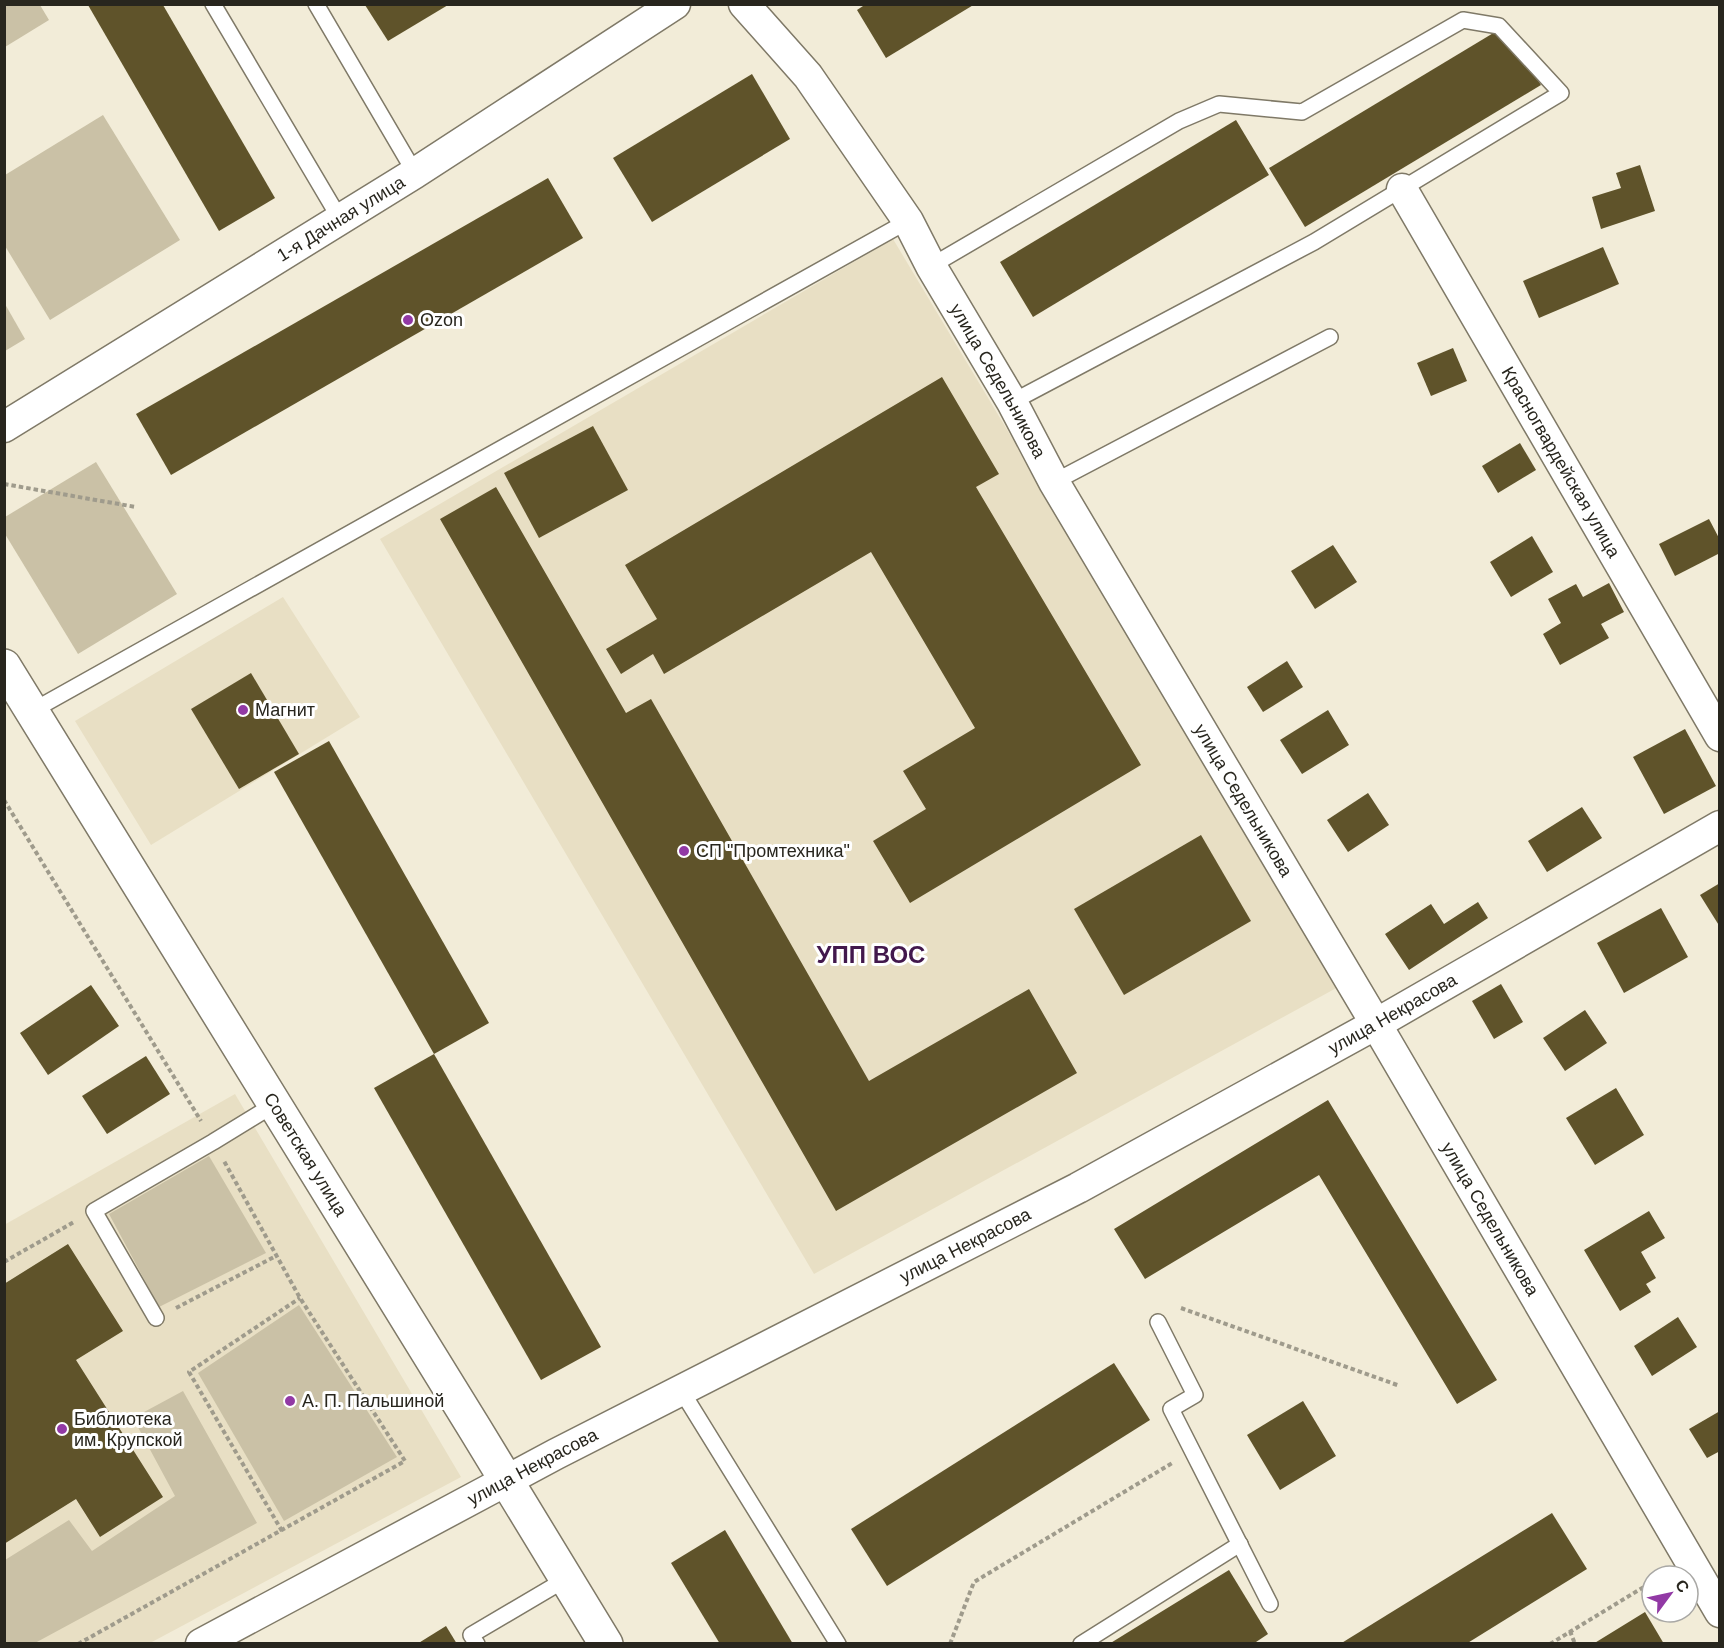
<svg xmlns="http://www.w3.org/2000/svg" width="1724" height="1648" font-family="Helvetica,sans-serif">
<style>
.built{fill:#e8dfc4}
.green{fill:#cac1a6}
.building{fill:#5f532a}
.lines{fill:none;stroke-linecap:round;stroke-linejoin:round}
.lane-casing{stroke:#7f7967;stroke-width:18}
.street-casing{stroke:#7f7967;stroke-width:33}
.secondary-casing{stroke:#7f7967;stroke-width:36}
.path{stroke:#9f9b8c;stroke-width:4;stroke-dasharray:4.5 3;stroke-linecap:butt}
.lane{stroke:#fff;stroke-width:15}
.street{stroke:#fff;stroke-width:30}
.secondary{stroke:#fff;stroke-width:33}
.poi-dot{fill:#9239a5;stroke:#fff;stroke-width:2}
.labels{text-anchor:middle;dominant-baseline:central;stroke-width:6;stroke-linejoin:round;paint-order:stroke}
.street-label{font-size:18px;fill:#28261e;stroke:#fff}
.poi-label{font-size:18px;fill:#28261e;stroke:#fff;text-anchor:start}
.district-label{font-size:24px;font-weight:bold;fill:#42184c;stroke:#fff}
</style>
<rect width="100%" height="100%" fill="#f2ecd8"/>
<g class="built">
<polygon points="893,239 1340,986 814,1274 380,539"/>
<polygon points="283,597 360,717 151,845 75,721"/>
<polygon points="235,1094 461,1477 150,1643 5,1643 4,1225"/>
</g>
<g class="green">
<polygon points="4,5 40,5 49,20 5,47"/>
<polygon points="103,115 180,240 50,320 5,246 5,175"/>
<polygon points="5,304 25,339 5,351 4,351"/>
<polygon points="96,462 177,594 78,654 5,534 5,517"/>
<polygon points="209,1156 266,1253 159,1307 109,1214"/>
<polygon points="299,1305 397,1457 284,1521 198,1373"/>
<polygon points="183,1391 257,1523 35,1643 5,1643 5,1560 69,1520 92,1551 175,1496 133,1418"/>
</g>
<g class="building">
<polygon points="866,4 975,4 886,58 857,10"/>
<polygon points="88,5 163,5 275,198 219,231"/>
<polygon points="365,5 448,5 388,41"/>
<polygon points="1505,26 1541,85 1305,227 1269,168"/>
<polygon points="752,74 790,139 652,222 613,158"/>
<polygon points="1236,120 1269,175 1033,317 1000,262"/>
<polygon points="1640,165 1655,211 1601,229 1592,197 1621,188 1616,173"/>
<polygon points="548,178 583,238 171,475 136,414"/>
<polygon points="1603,247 1619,284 1539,318 1523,281"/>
<polygon points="1453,348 1467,381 1431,396 1417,363"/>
<polygon points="942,377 999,474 976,487 1141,765 910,903 873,841 926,809 903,771 975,728 871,552 664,674 653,654 621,674 606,649 657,619 625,565"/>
<polygon points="593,426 628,490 539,538 504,473"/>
<polygon points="1520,443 1536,470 1498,493 1482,466"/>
<polygon points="496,487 626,713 651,699 869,1081 1029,989 1077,1073 836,1211 440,519"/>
<polygon points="1709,519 1720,540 1720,553 1675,576 1659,544"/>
<polygon points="1532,536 1553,572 1511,597 1490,562"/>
<polygon points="1333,545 1357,582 1315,609 1291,571"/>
<polygon points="1609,583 1624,612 1601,624 1609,638 1560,665 1543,634 1561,623 1548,599 1576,584 1583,597"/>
<polygon points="1287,661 1303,687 1263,712 1247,687"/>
<polygon points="251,673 299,754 239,789 191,709"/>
<polygon points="1328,710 1349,745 1302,774 1280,740"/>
<polygon points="1685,729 1716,786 1664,814 1633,757"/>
<polygon points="329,741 489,1023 434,1054 274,772"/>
<polygon points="1368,793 1389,825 1348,852 1327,820"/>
<polygon points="1582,807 1602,838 1547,872 1528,841"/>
<polygon points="1201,835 1251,921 1124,995 1074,909"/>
<polygon points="1720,883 1720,927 1700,895"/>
<polygon points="1478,902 1488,918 1409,970 1385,934 1431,904 1444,924"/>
<polygon points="1661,908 1688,957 1624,993 1597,943"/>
<polygon points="1501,984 1523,1022 1494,1039 1472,1001"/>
<polygon points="91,985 119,1026 48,1075 20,1033"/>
<polygon points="1585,1010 1607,1043 1565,1071 1543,1038"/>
<polygon points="434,1054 601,1347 541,1380 374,1088"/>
<polygon points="146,1056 170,1094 107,1134 82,1096"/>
<polygon points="1616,1088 1644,1135 1595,1165 1566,1118"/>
<polygon points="1328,1100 1497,1380 1457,1404 1319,1175 1145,1279 1114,1229"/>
<polygon points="1649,1211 1665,1238 1641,1252 1656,1278 1646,1284 1651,1292 1620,1311 1584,1250"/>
<polygon points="68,1244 123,1331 76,1360 163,1497 100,1537 76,1499 4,1544 4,1284"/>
<polygon points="1678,1317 1697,1347 1652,1376 1634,1346"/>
<polygon points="1114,1363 1150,1420 887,1586 851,1529"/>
<polygon points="1303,1401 1336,1456 1280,1490 1247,1435"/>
<polygon points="1720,1411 1720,1451 1707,1458 1689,1429"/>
<polygon points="1552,1513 1587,1569 1466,1644 1340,1644"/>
<polygon points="725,1530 793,1644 720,1644 671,1563"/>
<polygon points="1229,1570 1268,1634 1253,1644 1109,1644"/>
<polygon points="1645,1612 1664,1644 1593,1644"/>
<polygon points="446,1626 457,1644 417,1644"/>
</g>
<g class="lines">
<defs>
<g id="lane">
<polyline points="213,4 340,219"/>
<polyline points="316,4 415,173"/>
<polyline points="931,266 1179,121 1219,104 1302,112 1463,20 1499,26 1561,93 1314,242 1012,402"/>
<polyline points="1054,482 1330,337"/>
<polyline points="32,711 908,221"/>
<polyline points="156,1318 94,1211 213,1142 275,1104"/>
<polyline points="1158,1322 1195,1395 1171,1409 1270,1604"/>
<polyline points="681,1390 838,1644"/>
<polyline points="477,1644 471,1635 566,1579"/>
<polyline points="1081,1644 1240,1544"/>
</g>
<g id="street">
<path id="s1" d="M744 4 808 76 908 221 931 266 1012 402 1054 482 1376 1024 1720 1612"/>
<path id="s2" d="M1402 189 1720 736"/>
<path id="s3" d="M4 427 415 173 675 4"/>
<path id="s4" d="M201 1644 556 1454 1078 1188 1376 1024 1720 826"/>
</g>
<g id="secondary">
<path id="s5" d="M4 666 475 1429 606 1644"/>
</g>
</defs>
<use href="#lane" class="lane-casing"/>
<use href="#street" class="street-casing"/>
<use href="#secondary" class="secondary-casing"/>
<g class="path">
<polyline points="4,484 136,507"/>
<polyline points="4,800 201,1121"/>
<polyline points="4,1262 74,1222"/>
<polyline points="176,1308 276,1256"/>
<polyline points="1181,1308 1400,1386"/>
<polyline points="282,1531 189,1372 300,1298"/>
<polyline points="1570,1631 1575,1644"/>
<polyline points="78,1644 405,1461 300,1298 224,1161"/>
<polyline points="950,1644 974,1582 1174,1462"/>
<polyline points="1550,1644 1652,1582"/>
</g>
<use href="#lane" class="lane"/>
<use href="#street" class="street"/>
<use href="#secondary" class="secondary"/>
</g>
<g class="poi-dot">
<circle cx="408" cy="320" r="6"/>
<circle cx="243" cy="710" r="6"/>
<circle cx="684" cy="851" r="6"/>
<circle cx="290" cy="1401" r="6"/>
<circle cx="62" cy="1429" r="6"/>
</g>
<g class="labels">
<g class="street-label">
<text stroke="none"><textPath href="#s3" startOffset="396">1-я Дачная улица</textPath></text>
<text stroke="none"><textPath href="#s1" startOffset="456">улица Седельникова</textPath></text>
<text stroke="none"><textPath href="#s2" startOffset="316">Красногвардейская улица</textPath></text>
<text stroke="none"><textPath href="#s1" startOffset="942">улица Седельникова</textPath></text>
<text stroke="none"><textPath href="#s4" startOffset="1348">улица Некрасова</textPath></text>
<text stroke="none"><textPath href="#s5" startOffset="574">Советская улица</textPath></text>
<text stroke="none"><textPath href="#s1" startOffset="1428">улица Седельникова</textPath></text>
<text stroke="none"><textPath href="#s4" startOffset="862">улица Некрасова</textPath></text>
<text stroke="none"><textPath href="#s4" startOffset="376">улица Некрасова</textPath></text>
</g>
<g class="poi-label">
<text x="420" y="320">Ozon</text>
<text x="255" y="710">Магнит</text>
<text x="696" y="851">СП "Промтехника"</text>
<text x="302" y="1401">А. П. Пальшиной</text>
<text x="74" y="1419">Библиотека<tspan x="74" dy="21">им. Крупской</tspan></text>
</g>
<g class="district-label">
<text x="871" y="954">УПП ВОС</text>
</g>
</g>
<rect width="1724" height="1648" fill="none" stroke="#28261e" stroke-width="12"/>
<g transform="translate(1670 1594) rotate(57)"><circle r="28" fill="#ffffff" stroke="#a9a8a5" stroke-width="1.5"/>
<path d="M0-4.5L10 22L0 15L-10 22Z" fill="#9239a5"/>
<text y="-9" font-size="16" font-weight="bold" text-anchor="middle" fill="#28261e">С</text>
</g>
</svg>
